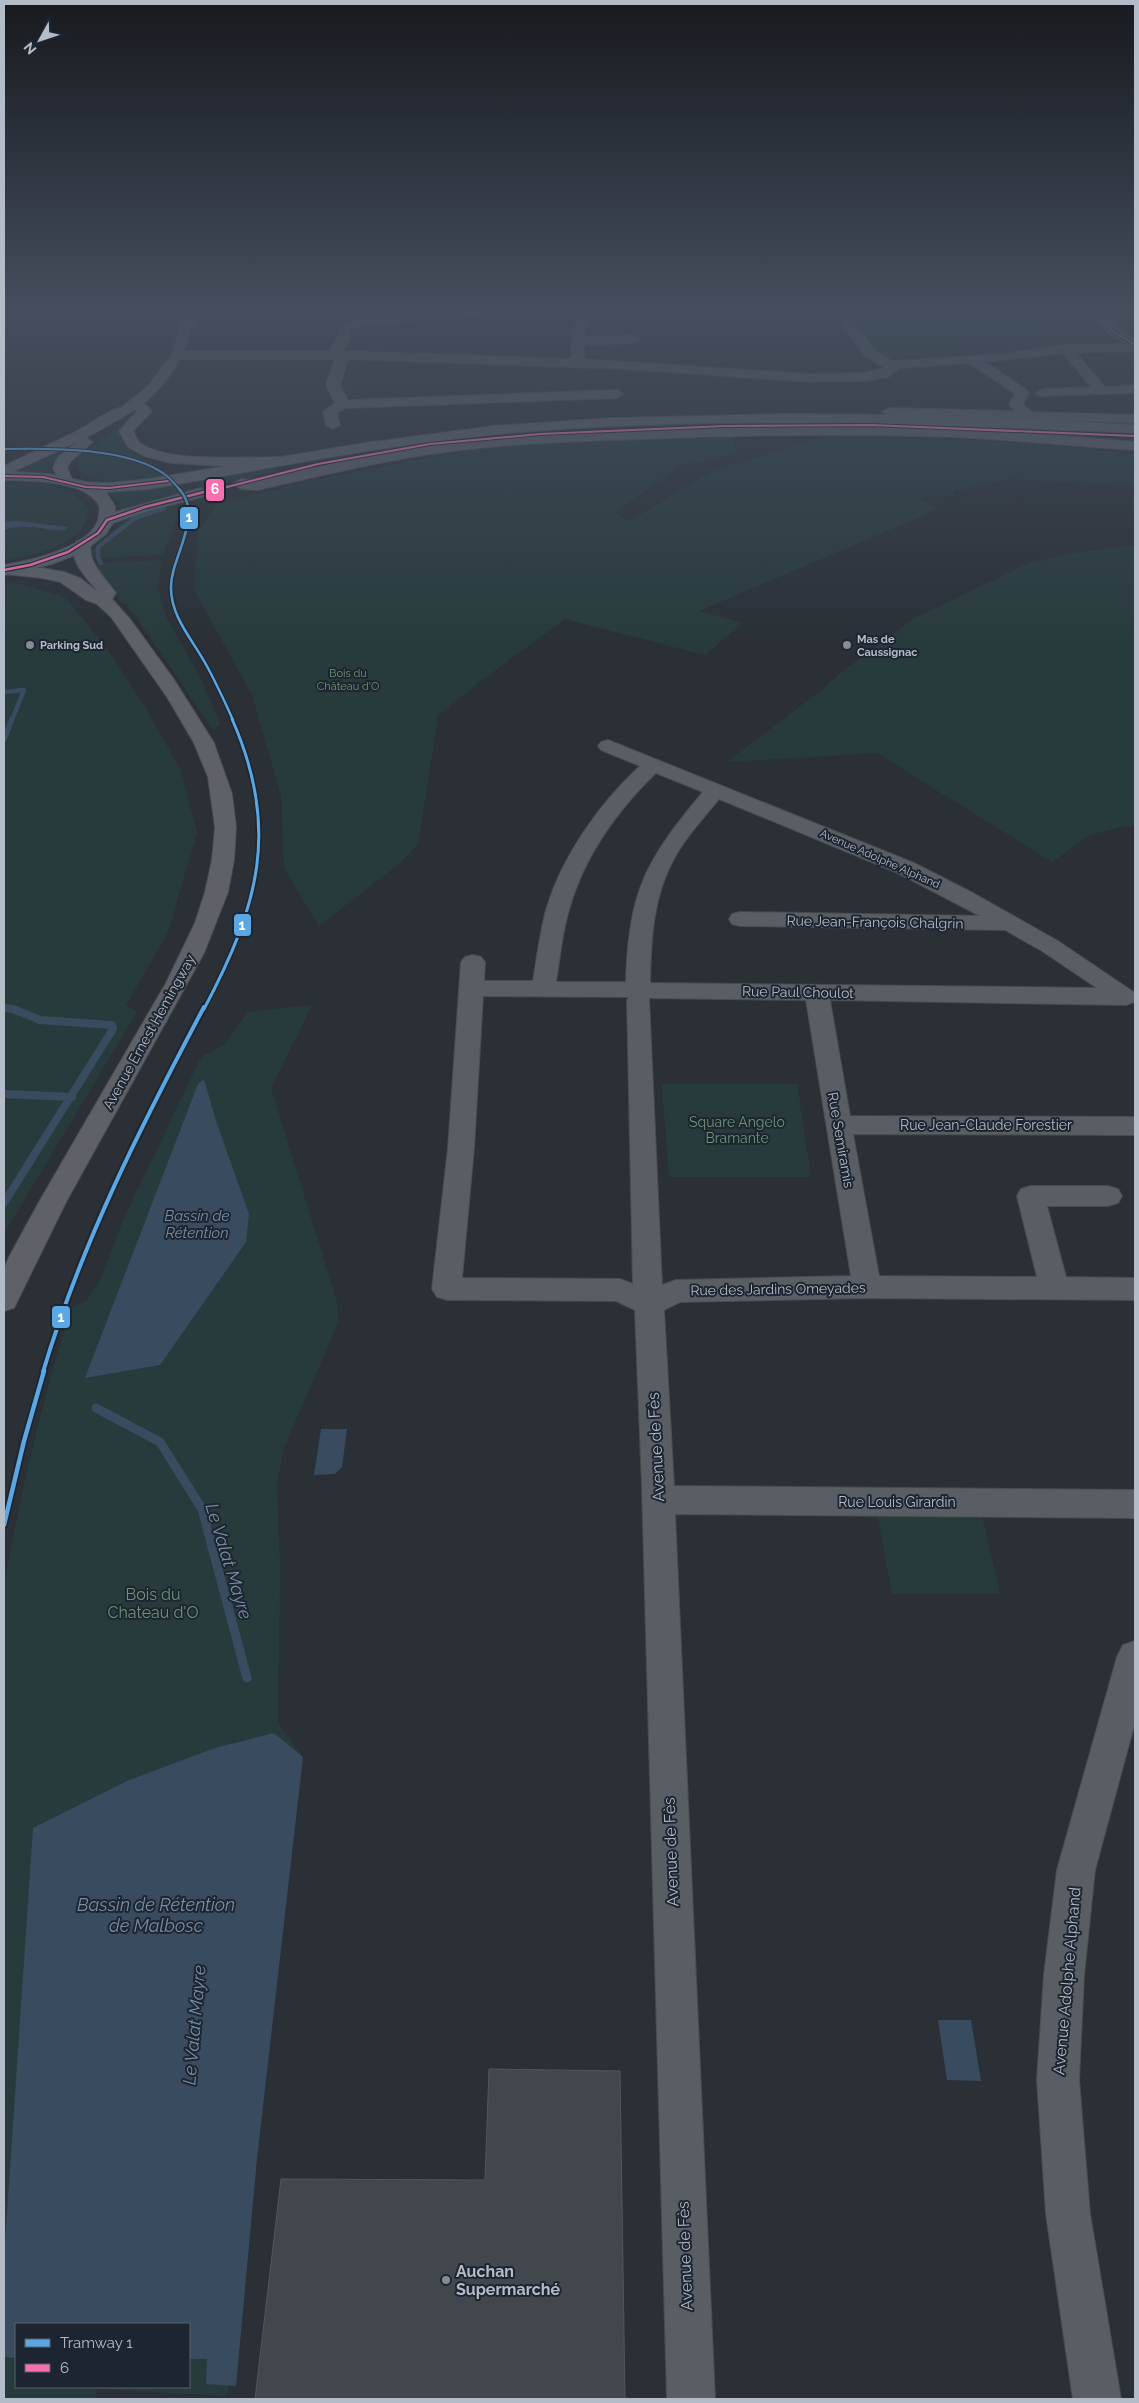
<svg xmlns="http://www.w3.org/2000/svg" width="1139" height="2403" font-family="Raleway,sans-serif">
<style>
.green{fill:#283b3c;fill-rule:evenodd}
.water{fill:#394b5f}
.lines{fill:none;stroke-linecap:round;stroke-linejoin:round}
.stream-far4{stroke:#394b5f;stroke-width:4}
.stream-far3{stroke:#394b5f;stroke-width:4.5}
.stream-far2{stroke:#394b5f;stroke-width:5.5}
.stream-far1{stroke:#394b5f;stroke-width:8}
.stream{stroke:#394b5f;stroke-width:9}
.building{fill:#42474d;stroke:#51575d}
.street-casing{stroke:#484c51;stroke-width:2}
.secondary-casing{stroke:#484c51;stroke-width:2}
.primary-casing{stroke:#474c53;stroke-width:2}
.street{fill:#595e64;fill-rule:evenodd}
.secondary{fill:#5e6268;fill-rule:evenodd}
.primary{fill:#5b6166;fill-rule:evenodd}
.bus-1-far1-casing{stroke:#1d2630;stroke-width:4}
.bus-1-casing{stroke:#1d2630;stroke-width:5}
.bus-1-far1{stroke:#f970b0;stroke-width:2}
.bus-1{stroke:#f970b0;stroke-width:2.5}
.tram-1-far4-casing{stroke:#1d2630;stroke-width:4}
.tram-1-far3-casing{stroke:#1d2630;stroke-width:5}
.tram-1-far2-casing{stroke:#1d2630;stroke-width:6}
.tram-1-far1-casing{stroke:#1d2630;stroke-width:8}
.tram-1-casing{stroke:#1d2630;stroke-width:8}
.tram-1-far4{stroke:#5aa7e3;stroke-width:2}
.tram-1-far3{stroke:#5aa7e3;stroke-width:2.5}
.tram-1-far2{stroke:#5aa7e3;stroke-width:3}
.tram-1-far1{stroke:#5aa7e3;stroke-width:4}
.tram-1{stroke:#5aa7e3;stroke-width:4.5}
.poi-dot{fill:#848b94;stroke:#1d2630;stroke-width:2}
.labels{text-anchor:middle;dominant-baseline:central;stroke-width:4;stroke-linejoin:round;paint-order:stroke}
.far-poi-label{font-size:11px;font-weight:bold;fill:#b4bcc7;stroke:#1d2630;text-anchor:start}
.far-park-label{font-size:11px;fill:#6c9673;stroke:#1d2630}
.far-street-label{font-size:11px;fill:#b4bcc7;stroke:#1d2630}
.street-label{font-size:14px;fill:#b4bcc7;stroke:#1d2630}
.park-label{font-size:14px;fill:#6c9673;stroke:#1d2630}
.water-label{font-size:15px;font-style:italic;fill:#768fa9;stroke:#1d2630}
.near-street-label{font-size:16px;fill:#b4bcc7;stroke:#1d2630}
.near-park-label{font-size:16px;fill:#6c9673;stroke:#1d2630}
.near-poi-label{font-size:16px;font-weight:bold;fill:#b4bcc7;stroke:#1d2630;text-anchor:start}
.near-water-label{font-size:18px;font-style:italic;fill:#768fa9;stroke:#1d2630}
.line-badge{stroke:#1d2630;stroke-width:2}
.badge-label{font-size:14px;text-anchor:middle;font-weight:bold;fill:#fff}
</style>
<rect width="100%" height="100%" fill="#2a3036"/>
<g class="green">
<polygon points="846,308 1025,308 1041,329 1000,330 1002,334 951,335 959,343 893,347 889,343 872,344"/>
<path d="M128 419 122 438C136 457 155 465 174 478 143 480 103 490 77 469V462L81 456Z"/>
<polygon points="732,437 737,452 697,463 683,464 615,513 629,521 714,470 826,437 1031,443 1135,454 1135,486 1009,479 954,491 955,496 918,497 939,509 699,611 743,623 705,655 565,619 482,680 438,716 418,844 400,863 319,926 284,868 281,796 252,695 194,590 198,532 216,504 310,481 500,444 518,443 533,445 536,441"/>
<polygon points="56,452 62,453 52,466 52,472 19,471"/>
<polygon points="275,467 279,470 199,490 192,481"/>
<path d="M4 482C35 483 71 481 89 511 87 516 86 522 83 526 67 549 29 556 4 561Z"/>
<polygon points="181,483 189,492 122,511 120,510 118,502 107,492"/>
<polygon points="174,503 178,515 163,555 92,558 91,551 125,520"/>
<path d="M1135 545V824L1090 835 1052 862 877 753 727 762 823 689 843 671 913 619 1022 566C1058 553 1097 550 1135 545Z"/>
<polygon points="162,560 158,586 161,602 167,618 201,679 220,724 213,730 127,604 121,603 95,563"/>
<polygon points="15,582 66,598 110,653 147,710 180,769 197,832 168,932 126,1005 137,1012 4,1233 4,584"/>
<path d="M312 1005 271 1088 337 1302 338 1323 283 1450 277 1485 280 1570 278 1723 303 1757 227 2396 97 2389 95 2399H4V1586C21 1492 42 1399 72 1307L86 1301 101 1279 123 1220 199 1061 204 1055 224 1045 248 1012ZM16 2324H189V2387H16Z"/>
<polygon points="662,1084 797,1084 811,1177 669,1177"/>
<polygon points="877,1512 981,1512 1000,1594 892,1594"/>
</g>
<g class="water">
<path d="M17 521 67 527 66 530C45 531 24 522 4 530V522Z"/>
<polygon points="204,1079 216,1121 249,1214 246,1242 160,1365 85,1378 198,1084"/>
<polygon points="321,1429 347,1429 342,1467 335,1474 314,1475"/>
<polygon points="274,1733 303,1757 257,2159 236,2386 206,2384 207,2359 189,2359 189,2324 16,2324 16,2358 4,2357 4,2258 33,1828 127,1781 215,1748"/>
<polygon points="938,2020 971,2020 981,2081 947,2080"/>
</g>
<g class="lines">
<g class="stream-far4">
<polyline points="924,308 948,331"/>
<polyline points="4,325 30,314 67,308"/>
</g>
<g class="stream-far3">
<polyline points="101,563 98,558 98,547 135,518 164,508"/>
<polyline points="4,692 24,690 12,720"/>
</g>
<g class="stream-far2">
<polyline points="4,739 12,719"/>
<polyline points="4,1008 10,1009"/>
</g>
<g class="stream-far1">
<polyline points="4,1008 13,1009 40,1020 112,1025 113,1029 4,1203"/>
<polyline points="4,1094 72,1097"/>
</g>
<polyline class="stream" points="96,1408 160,1442 202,1509 247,1678"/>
</g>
<polygon class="building" points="489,2069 620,2071 625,2399 255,2399 281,2179 485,2180"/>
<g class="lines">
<defs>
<g id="street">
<path d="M474 308H513L507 312 358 326 350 331V338L342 351 571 359 574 325 596 308H610C602 321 584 318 584 337L635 335 641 339 635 343 584 345V359L810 374 864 373 885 368 865 356 830 308H842L875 350 892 361 991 355 1066 345 1135 343V351L1076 353 1105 387 1133 385H1135V393H1133L1038 396 1036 393 1043 389 1091 387 1063 353 985 362 1027 390 1029 393 1023 404 1031 412 1135 415V423L889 416 882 412 889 408 1015 411 1009 404 1015 394 969 363 900 368 888 377 864 381 810 382 623 369 348 359 340 385 348 400 617 390 624 394 617 398 346 408 337 413 340 425 333 429 326 425 323 412 335 403 326 385 335 359H177L171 355 177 351H329L338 338 340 327 351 320Z"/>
<path d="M833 426C934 427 1035 432 1135 442V450C1075 446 1015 440 954 437 851 433 747 435 644 439 580 441 517 443 454 451 388 459 323 475 258 490L241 489 233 484 241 479 258 480C323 466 388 450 455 442 580 427 708 427 833 426Z"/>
<path d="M608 740 914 863 973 893 1058 941 1135 993 1134 1002 1126 1005 830 1000 850 1116 1135 1117V1135L853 1134 879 1276 1037 1277 1017 1196 1021 1189 1031 1186H1108L1118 1189 1122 1196 1118 1203 1108 1206H1047L1066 1277 1135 1278V1300L867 1298 680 1302 664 1310 674 1486 1135 1490V1518L675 1514 715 2399H667L642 1486 635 1310 616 1301 447 1300 437 1297 432 1289 448 1148 461 962 465 957 473 955 481 957 485 962 484 981H533C537 957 540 933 546 910 562 856 599 804 640 766L601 750 598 746 601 742ZM656 773 703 792C645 861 629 891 626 982H556C560 958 562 933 569 910 583 858 617 810 656 773ZM719 799 898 873 980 916 740 912 732 914 729 919 732 924 740 926 1005 930 1042 951 1097 988 650 983C651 939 653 895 675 857 687 835 704 818 719 799ZM483 996 629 997 627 1000 633 1284 620 1279 462 1278 474 1148ZM649 998 806 1000 851 1276 676 1280 662 1285Z"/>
<polygon points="1135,1641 1135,1722 1095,1870 1084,1975 1079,2080 1090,2214 1121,2399 1073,2399 1046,2214 1037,2080 1044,1975 1057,1870 1117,1657 1123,1645"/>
</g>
<g id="secondary">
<path d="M187 308H199C186 347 177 376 144 403L152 411 133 431C135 434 137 439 139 442 164 464 253 456 286 457L293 461 291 464 223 466 171 463 144 456 128 447 119 431 137 411 135 410 86 438 93 442 70 462 67 468 73 481 70 484H60L53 468 58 457 77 442 4 476V466L77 431 110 411 122 407 148 386 171 355Z"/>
<polygon points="1086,308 1098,308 1117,328 1135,340 1135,349 1109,334"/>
<path d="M83 539 89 541 91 544C87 562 106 579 116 593L112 599 130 619 173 678 214 743 232 794 236 827 234 860 228 892 204 953 66 1202 14 1308 4 1311V1269L9 1257 39 1202 166 983 195 923 205 892 212 860 215 827 208 777 194 743 167 697 111 617 97 604 86 600 60 582 42 578 4 574V566L8 565 42 568 64 572 80 578 98 592C88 579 65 558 77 541Z"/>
</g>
<path id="primary" d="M783 414C900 414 1018 418 1135 425V433C931 425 727 415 523 432 397 442 273 468 149 489L106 492 115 506V512L201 488 209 493 206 496 151 510 113 523 106 534 83 552 52 564 4 575V565C29 561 98 546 99 514 100 508 100 505 95 500 78 480 28 481 4 480V471L50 474 86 482 109 483 149 479 364 443 493 426 612 418Z"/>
</defs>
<use href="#street" class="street-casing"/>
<use href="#secondary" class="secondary-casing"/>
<use href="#primary" class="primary-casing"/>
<use href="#street" class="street"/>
<use href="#secondary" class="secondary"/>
<use href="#primary" class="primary"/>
<defs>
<g id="bus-1-far1">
<polyline points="1092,308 1113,331 1135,345"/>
<polyline points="4,476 43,477 86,487 109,488 168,481"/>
<polyline points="211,491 318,464 430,444 540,434 725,426 871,425 1135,436"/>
</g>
<polyline id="bus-1" points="4,570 30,565 68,552 98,533 107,520 145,507 216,489"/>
</defs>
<use href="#bus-1-far1" class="bus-1-far1-casing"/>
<use href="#bus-1" class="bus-1-casing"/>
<use href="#bus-1-far1" class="bus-1-far1"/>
<use href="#bus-1" class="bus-1"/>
<defs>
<path id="tram-1-far4" d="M4 449C50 448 130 447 167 476 172 480 176 486 181 491"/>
<path id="tram-1-far3" d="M179 489C205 516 170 558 171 588 171 616 191 638 204 661 215 680 224 700 233 720"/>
<path id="tram-1-far2" d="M204 1009C258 907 281 829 232 719"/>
<path id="tram-1-far1" d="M43 1372C82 1242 141 1126 204 1007"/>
<polyline id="tram-1" points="4,1525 24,1441 44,1371"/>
</defs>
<use href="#tram-1-far4" class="tram-1-far4-casing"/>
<use href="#tram-1-far3" class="tram-1-far3-casing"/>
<use href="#tram-1-far2" class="tram-1-far2-casing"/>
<use href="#tram-1-far1" class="tram-1-far1-casing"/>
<use href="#tram-1" class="tram-1-casing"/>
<use href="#tram-1-far4" class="tram-1-far4"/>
<use href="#tram-1-far3" class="tram-1-far3"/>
<use href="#tram-1-far2" class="tram-1-far2"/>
<use href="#tram-1-far1" class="tram-1-far1"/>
<use href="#tram-1" class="tram-1"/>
</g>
<linearGradient id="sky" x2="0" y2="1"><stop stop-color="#171a1e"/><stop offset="0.48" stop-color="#444e5d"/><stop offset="1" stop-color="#444e5d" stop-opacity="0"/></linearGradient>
<rect width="1139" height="644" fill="url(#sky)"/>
<g class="poi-dot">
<circle cx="30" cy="645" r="5"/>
<circle cx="847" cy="645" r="5"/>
<circle cx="446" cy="2280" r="5"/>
</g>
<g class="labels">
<g class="far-poi-label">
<text x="857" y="639">Mas de<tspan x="857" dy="13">Caussignac</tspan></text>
<text x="40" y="645">Parking Sud</text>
</g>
<g class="far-park-label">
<text x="348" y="673">Bois du<tspan x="348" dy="13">Château d'O</tspan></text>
</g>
<g class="far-street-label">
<text transform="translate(880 859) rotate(24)">Avenue Adolphe Alphand</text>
</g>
<g class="street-label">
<text transform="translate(875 922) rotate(1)">Rue Jean-François Chalgrin</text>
<text transform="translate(798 992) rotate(1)">Rue Paul Choulot</text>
<text transform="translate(149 1032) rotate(-61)">Avenue Ernest Hemingway</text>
<text x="986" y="1125">Rue Jean-Claude Forestier</text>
<text transform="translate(841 1140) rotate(80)">Rue Semiramis</text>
<text transform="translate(778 1289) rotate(-1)">Rue des Jardins Omeyades</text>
<text x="897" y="1502">Rue Louis Girardin</text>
</g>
<g class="park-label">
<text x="737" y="1122">Square Angelo<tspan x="737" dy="16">Bramante</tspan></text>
</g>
<g class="water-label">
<text x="197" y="1216">Bassin de<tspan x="197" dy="17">Rétention</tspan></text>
</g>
<g class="near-street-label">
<text transform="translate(656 1447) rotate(-93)">Avenue de Fès</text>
<text transform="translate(671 1852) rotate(-92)">Avenue de Fès</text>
<text transform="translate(1067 1981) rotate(-85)">Avenue Adolphe Alphand</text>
<text transform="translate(685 2256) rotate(-92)">Avenue de Fès</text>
</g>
<g class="near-park-label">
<text x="153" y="1594">Bois du<tspan x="153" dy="18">Chateau d'O</tspan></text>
</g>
<g class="near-poi-label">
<text x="456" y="2271">Auchan<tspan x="456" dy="18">Supermarché</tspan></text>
</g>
<g class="near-water-label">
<text transform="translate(229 1561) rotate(73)">Le Valat Mayre</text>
<text x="156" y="1904">Bassin de Rétention<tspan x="156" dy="21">de Malbosc</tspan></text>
<text transform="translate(194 2025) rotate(-85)">Le Valat Mayre</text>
</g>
</g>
<g class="line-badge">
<rect x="205" y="478" width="20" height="24" rx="5" fill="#f970b0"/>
<rect x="179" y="506" width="20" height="24" rx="5" fill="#5aa7e3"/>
<rect x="233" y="913" width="19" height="24" rx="5" fill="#5aa7e3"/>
<rect x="51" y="1305" width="20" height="24" rx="5" fill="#5aa7e3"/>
</g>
<g class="badge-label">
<text x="215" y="494">6</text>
<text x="189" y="522">1</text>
<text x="242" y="930">1</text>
<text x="61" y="1322">1</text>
</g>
<rect width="1139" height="2403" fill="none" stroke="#b4bcc7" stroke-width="10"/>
<rect x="15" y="2323" width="175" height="65" fill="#1d2630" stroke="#59626c"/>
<rect x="25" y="2339" width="25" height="8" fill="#5aa7e3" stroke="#59626c"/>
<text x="60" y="2348" font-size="15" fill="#b4bcc7">Tramway 1</text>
<rect x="25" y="2364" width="25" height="8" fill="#f970b0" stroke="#59626c"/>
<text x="60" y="2373" font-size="15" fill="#b4bcc7">6</text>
<g transform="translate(40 40) rotate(230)" stroke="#1d2630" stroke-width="4" paint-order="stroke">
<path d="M0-4L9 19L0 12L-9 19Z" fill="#b4bcc7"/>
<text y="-8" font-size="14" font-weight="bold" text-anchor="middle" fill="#b4bcc7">N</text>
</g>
</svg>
